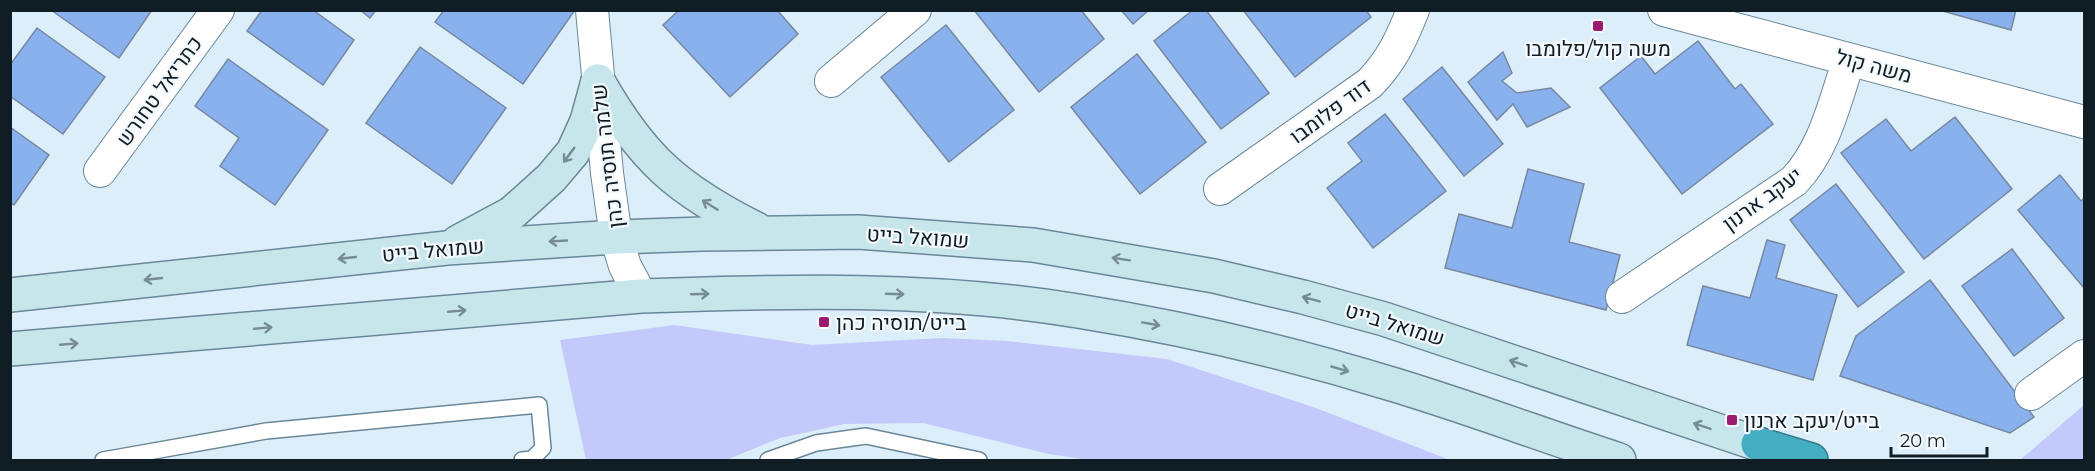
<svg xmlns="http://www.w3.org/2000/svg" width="2095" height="471" font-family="Montserrat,Heebo,sans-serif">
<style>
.green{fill:#c4c9fb}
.building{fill:#89b1ed;stroke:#7788a1;stroke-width:1.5}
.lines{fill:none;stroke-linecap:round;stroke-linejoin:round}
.lane-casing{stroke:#6a8798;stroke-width:18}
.street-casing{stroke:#6a8798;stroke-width:34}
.secondary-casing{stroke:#6a8798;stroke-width:36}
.highway-casing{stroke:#327b8a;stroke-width:36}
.lane{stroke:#fff;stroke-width:15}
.street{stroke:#fff;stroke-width:32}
.secondary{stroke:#c7e6ec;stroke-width:33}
.highway{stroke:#44adc1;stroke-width:33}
.oneway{stroke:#758c92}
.poi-dot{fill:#9d1b6e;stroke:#f3f9fd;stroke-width:2}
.labels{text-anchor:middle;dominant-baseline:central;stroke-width:4.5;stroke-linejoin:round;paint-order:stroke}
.poi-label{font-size:21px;fill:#111d24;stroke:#f3f9fd;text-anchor:start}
.street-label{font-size:21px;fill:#111d24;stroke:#f3f9fd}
</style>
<rect width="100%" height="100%" fill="#dceefa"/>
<g class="green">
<polygon points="675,325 812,345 943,338 1006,341 1167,359 1316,408 1450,460 1089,460 1049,454 923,423 845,424 780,438 726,460 586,460 560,340"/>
<polygon points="2084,405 2084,460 2020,460"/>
</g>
<g class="building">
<polygon points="51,10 152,10 119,58"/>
<polygon points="262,10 313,10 354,40 323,85 247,31"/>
<polygon points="360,10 376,10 370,18"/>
<polygon points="444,10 575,10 523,84 435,22"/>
<polygon points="679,10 777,10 798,34 730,97 663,25"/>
<polygon points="974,10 1081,10 1104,39 1039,92"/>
<polygon points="1121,10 1149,10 1133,24"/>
<polygon points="1193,10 1206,10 1269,93 1221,129 1154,41"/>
<polygon points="1243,10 1366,10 1371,17 1295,77"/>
<polygon points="1939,10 2016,10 2011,30"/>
<polygon points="946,25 1014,110 949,162 881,77"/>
<polygon points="37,28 105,77 63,134 10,96 10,65"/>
<polygon points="1698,41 1735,89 1741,84 1773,124 1682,194 1600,88 1641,56 1655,74"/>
<polygon points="420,47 506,108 452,184 366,123"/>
<polygon points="1503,52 1512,73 1502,81 1517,93 1551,88 1570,107 1527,127 1513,104 1497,120 1468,82"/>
<polygon points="1137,54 1206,142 1140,194 1071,107"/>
<polygon points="228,59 328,130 275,205 220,166 239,138 195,106"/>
<polygon points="1442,67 1503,144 1464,176 1403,99"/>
<polygon points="1385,114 1446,191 1373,248 1327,188 1362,161 1348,143"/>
<polygon points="1955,117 2012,189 1924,259 1841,153 1886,119 1911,151"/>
<polygon points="10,127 49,155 14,205 10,202"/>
<polygon points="1528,169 1584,184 1569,242 1620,255 1606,310 1445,268 1459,214 1512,228"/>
<polygon points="2060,175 2081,201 2084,198 2084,288 2018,210"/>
<polygon points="1836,184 1904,272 1858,307 1790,220"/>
<polygon points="1767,240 1785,245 1776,278 1837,295 1813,380 1687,345 1703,286 1750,298"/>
<polygon points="2012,249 2064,318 2014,356 1962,286"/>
<polygon points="1930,280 2034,417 2010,433 1840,376 1856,336"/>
</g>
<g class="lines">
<defs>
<g id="lane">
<polyline points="103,460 266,431 539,405 543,448 532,459 522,460"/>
<polyline points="768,460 816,443 866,436 979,460"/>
</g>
<g id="street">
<polyline points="592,10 607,173 616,237 625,266 641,296"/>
<polyline points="1664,10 2084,122"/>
<polyline points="831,81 915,10"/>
<polyline points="100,171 218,10"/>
<path d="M1220 189 1370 83C1392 60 1401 40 1413 10"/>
<path d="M1622 297 1794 181C1825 149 1835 100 1849 60"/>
<polyline points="2031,394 2084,356"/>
</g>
<g id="secondary">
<path d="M598 81C642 159 678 190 758 230"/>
<polyline points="458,242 512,213 551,178 573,152 587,121 598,81"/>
<polyline points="10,295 447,248 616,237 703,234 858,232 1033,245 1214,276 1303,297 1384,319 1477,350 1758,444 1784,455"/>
<path d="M10 349 641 296C786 291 934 287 1078 311 1185 328 1291 353 1395 385 1471 408 1545 436 1619 460"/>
</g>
<polyline id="highway" points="1758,444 1811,460"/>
</defs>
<use href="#lane" class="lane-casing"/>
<use href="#street" class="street-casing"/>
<use href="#secondary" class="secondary-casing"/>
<use href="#highway" class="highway-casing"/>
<use href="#lane" class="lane"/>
<use href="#street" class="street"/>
<use href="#secondary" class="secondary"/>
<use href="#highway" class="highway"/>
</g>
<defs><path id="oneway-shaft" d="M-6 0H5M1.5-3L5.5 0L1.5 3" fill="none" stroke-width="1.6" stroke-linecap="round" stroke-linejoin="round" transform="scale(1.5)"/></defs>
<g class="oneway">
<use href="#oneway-shaft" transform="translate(569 155) rotate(126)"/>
<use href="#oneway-shaft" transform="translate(710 205) rotate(-148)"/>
<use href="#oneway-shaft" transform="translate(558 241) rotate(177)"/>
<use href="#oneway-shaft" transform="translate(347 258) rotate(174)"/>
<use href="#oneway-shaft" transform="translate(1121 259) rotate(-171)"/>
<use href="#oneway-shaft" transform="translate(153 279) rotate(174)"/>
<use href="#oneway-shaft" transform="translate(700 294) rotate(-2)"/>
<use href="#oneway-shaft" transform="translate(895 294) rotate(2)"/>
<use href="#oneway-shaft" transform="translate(1311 299) rotate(-165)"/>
<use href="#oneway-shaft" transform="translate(457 311) rotate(-5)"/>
<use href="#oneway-shaft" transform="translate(1151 324) rotate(10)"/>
<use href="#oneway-shaft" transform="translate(263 328) rotate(-5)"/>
<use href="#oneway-shaft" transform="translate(69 344) rotate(-5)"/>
<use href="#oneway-shaft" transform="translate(1518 363) rotate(-161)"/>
<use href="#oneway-shaft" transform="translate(1340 369) rotate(16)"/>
<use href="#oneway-shaft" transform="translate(1702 426) rotate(-161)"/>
</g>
<g class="poi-dot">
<rect x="1592" y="20" width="12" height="12" rx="3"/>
<rect x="818" y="316" width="12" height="12" rx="3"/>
<rect x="1726" y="414" width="12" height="12" rx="3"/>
</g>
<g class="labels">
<g class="poi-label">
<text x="1598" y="48" text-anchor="middle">משה קול/פלומבו</text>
<text x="836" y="322">בייט/תוסיה כהן</text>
<text x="1744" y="420">בייט/יעקב ארנון</text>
</g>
<g class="street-label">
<text transform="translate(1874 66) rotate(15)">משה קול</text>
<text transform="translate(159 91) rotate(-54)">כתריאל טחורש</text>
<text transform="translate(1330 111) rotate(-36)">דוד פלומבו</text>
<text transform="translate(607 156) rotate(-97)">שלמה תוסיה כהן</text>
<text transform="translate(1762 199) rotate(-36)">יעקב ארנון</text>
<text transform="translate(918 237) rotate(4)">שמואל בייט</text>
<text transform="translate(433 250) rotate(-5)">שמואל בייט</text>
<text transform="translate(1395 324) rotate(17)">שמואל בייט</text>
</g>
</g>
<rect width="2095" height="471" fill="none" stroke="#111d24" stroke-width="24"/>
<path d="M1891 447v9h96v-9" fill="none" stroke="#111d24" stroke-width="3"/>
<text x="1900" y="447" font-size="18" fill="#111d24" stroke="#f3f9fd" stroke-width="4.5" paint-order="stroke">20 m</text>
</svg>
